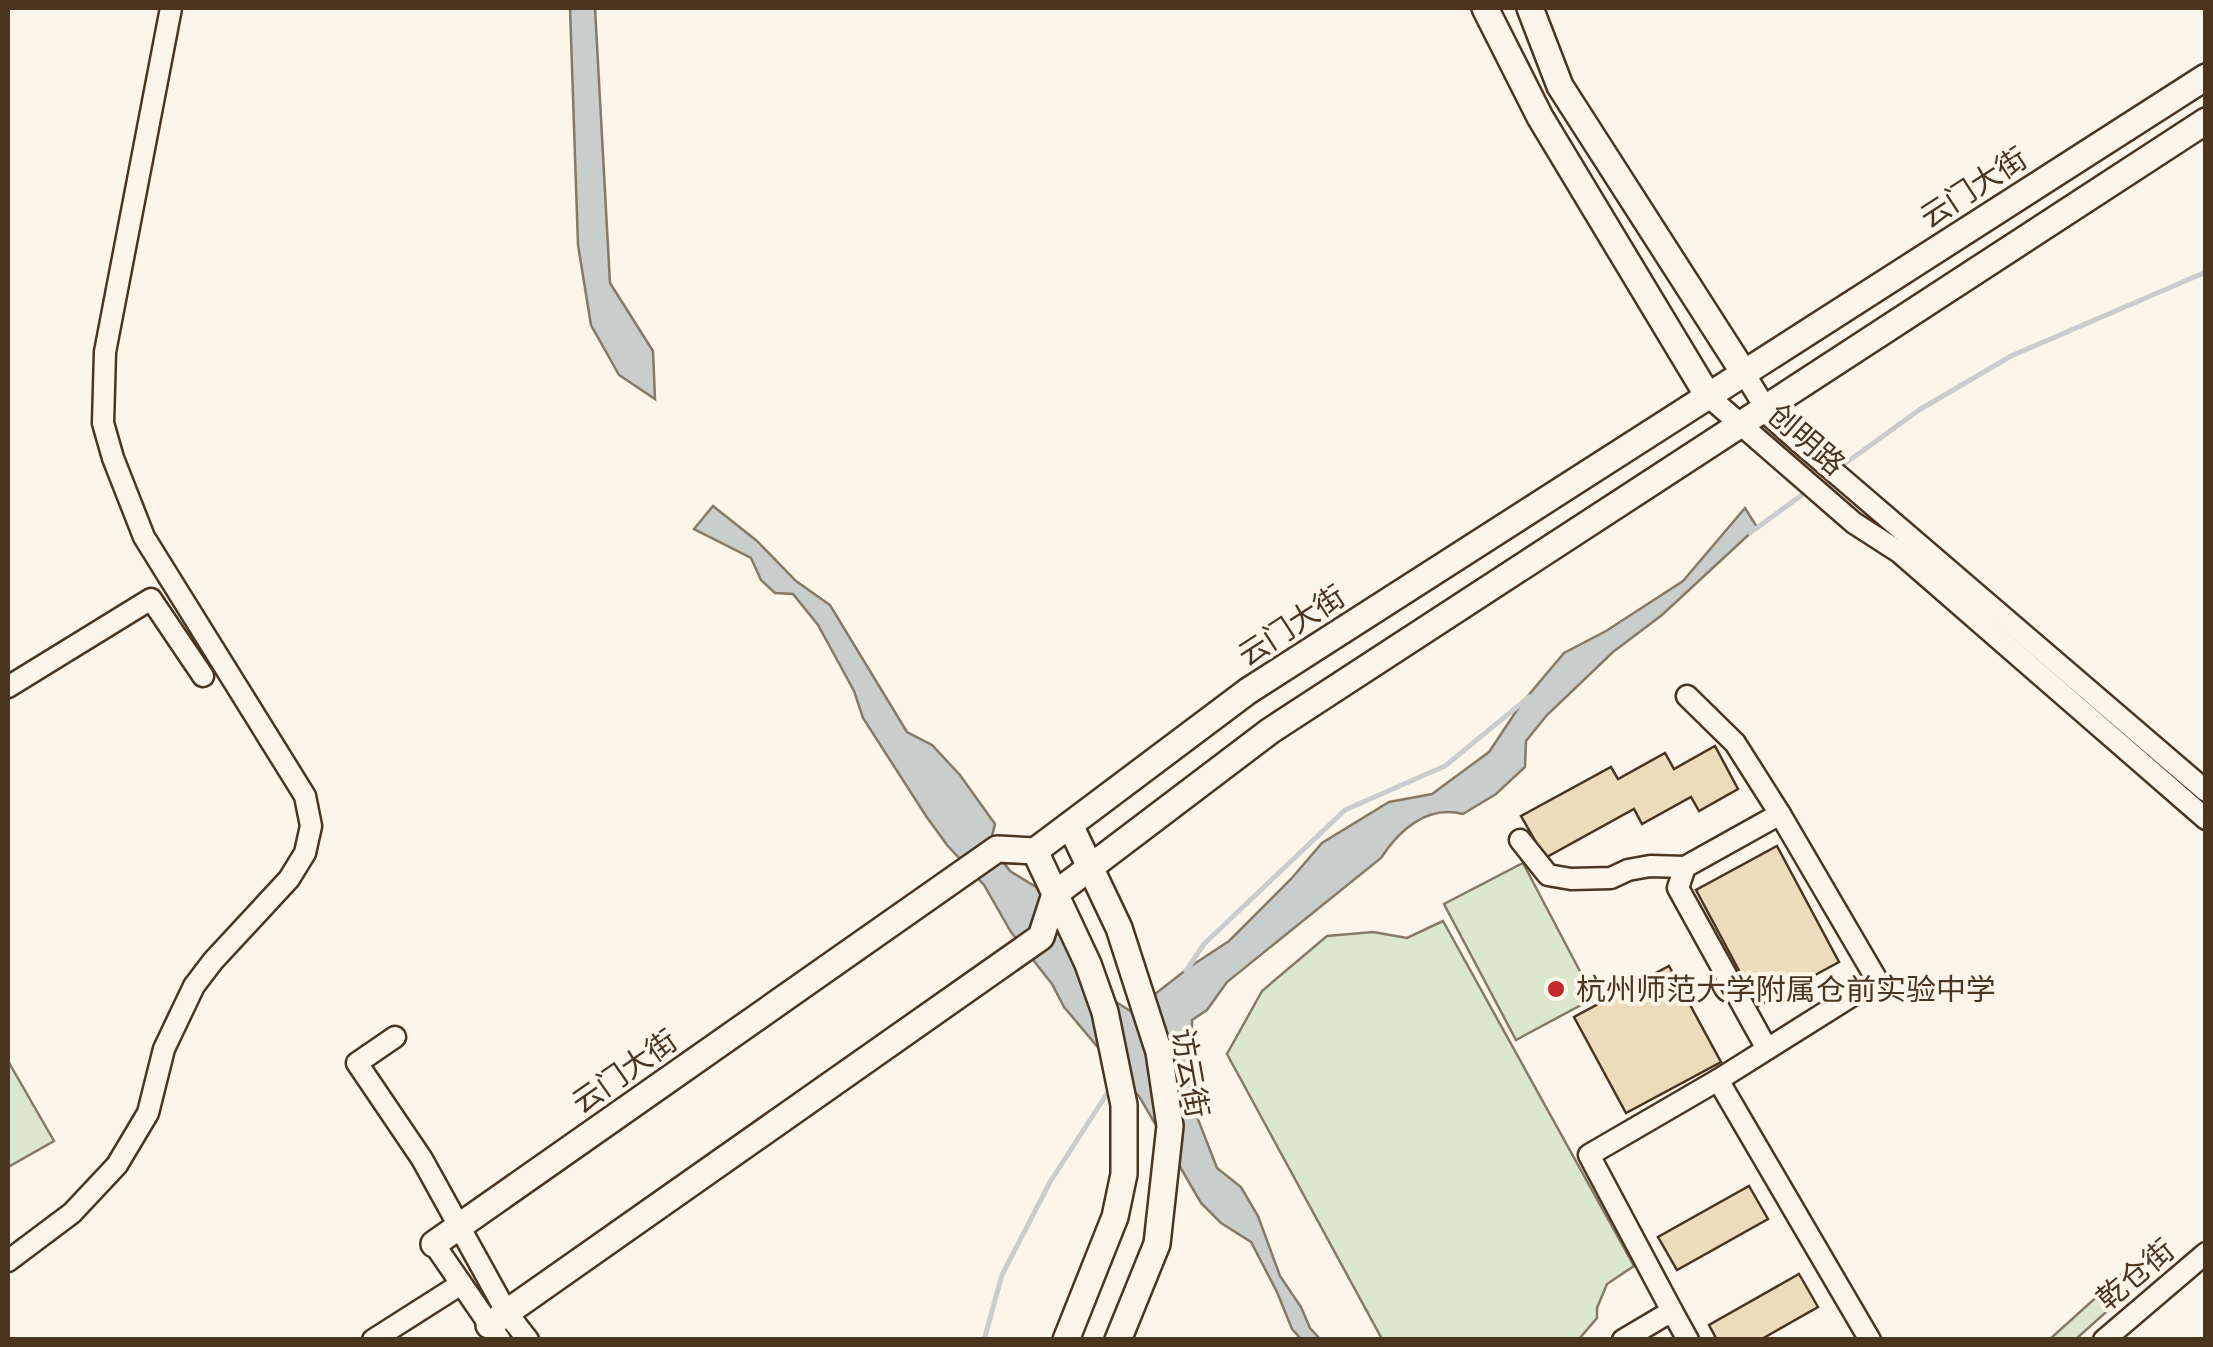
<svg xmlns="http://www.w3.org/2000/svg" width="2213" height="1347" font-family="Mulish,'Noto Sans SC',sans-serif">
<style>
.green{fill:#dce7d0;stroke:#887966;stroke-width:2.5}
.water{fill:#c9cecd;stroke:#887966;stroke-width:2.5}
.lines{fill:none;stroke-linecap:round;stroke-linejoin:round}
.stream{stroke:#c9cecd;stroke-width:5}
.building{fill:#ecdcbc;stroke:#4a3520;stroke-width:2.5}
.minor-casing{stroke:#4a3520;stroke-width:25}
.major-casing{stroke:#4a3520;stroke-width:30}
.minor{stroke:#fbf6e9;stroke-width:20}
.major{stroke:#fbf6e9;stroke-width:25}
.poi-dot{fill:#c62828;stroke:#fbf6e9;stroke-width:4}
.labels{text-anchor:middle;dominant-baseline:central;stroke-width:8;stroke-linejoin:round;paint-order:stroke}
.street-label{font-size:30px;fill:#4a3520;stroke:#fbf6e9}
.poi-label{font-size:30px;fill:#4a3520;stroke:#fbf6e9;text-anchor:start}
</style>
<rect width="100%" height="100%" fill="#fbf6e9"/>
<g class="green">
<polygon points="1523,863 1594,998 1516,1040 1444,904"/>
<polygon points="1443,921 1634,1266 1607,1284 1597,1308 1597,1318 1579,1339 1382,1339 1227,1054 1262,991 1327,936 1373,932 1407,938"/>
<polygon points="8,1061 54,1141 8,1167 8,1060"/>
<polygon points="2133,1264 2143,1279 2076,1339 2050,1339"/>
</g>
<g class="water">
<polygon points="570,8 595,8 610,283 653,351 655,399 619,375 591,325 578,245"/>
<path d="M713 506 757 541 796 581 830 605 907 732 932 745 960 775 995 824 990 844 1010 871 1036 887 1075 956 1116 1002 1132 1012 1191 966 1229 941 1291 879 1322 843 1389 802 1432 794 1489 752 1521 704 1564 653 1606 631 1683 581 1745 508 1757 527 1662 615 1613 652 1547 715 1526 741 1525 767 1496 794 1463 814C1427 805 1399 830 1381 858L1227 982 1207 1010 1192 1020V1046L1186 1067 1194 1109 1217 1168 1241 1187 1258 1216 1280 1276 1301 1307 1310 1328 1321 1340 1301 1339 1292 1329 1277 1292 1251 1242 1221 1223 1201 1203 1139 1096 1116 1076 1101 1051 1064 1007 1052 984 1011 932 984 885 947 845 926 816 863 718 854 691 818 625 793 594 775 593 761 580 751 558 694 529Z"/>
</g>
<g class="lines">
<g class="stream">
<polyline points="1839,468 1919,410 2011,356 2206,272"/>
<polyline points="1750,533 1810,489"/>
<polyline points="1186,971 1204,944 1345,810 1445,766 1529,697"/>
<polyline points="984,1340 1002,1275 1050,1182 1110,1089"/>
</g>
</g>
<g class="building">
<polygon points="1715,746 1738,789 1699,811 1691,797 1642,824 1634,809 1545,858 1521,816 1611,767 1618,779 1665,753 1674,769"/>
<polygon points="1777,846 1839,962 1758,1006 1696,890"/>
<polygon points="1669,966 1721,1062 1626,1113 1574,1017"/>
<polygon points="1749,1186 1768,1219 1677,1270 1658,1237"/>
<polygon points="1799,1274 1818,1307 1760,1340 1717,1340 1709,1325"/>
</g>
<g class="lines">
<defs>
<g id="minor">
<polyline points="1744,373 1771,417 1797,440 2206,791"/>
<polyline points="1708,396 1854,523 1899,552 2206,819"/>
<polyline points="8,687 151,599 203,676"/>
<polyline points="1687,696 1735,743 1780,814"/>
<polyline points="1520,840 1548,875 1571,879 1611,878 1628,870 1650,866 1685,867"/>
<polyline points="395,1037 357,1063 422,1159 507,1313 528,1340"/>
<polyline points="1718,1080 1877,980 1780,814 1685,867 1678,888 1767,1049"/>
<polyline points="434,1244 500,1340"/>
<polyline points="8,1261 72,1213 117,1165 148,1113 164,1049 194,986 213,961 289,879 305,853 311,826 305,796 144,537 113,458 103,423 105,352 171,8"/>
<polyline points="1672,1311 1589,1155 1718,1080 1870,1340"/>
<polyline points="373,1340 461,1284"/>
<polyline points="1623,1340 1672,1311 1688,1340"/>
<polyline points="2104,1340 2206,1253"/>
</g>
<g id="major">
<polyline points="1485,8 1540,117 1708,396"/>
<polyline points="1530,8 1560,86 1744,373"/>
<polyline points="1070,825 1119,928 1159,1052 1170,1126 1157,1244 1118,1340"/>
<polyline points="1035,851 1088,964 1105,1012 1124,1105 1124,1174 1115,1217 1066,1340"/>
<polyline points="434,1244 997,849 1035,851 1248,691 2206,77"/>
<polyline points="489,1325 1041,937 1055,894 1270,731 2206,121"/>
</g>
</defs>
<use href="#minor" class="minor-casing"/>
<use href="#major" class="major-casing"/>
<use href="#minor" class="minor"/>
<use href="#major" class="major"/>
</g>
<circle class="poi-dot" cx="1556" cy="989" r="10"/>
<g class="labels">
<g class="street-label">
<text transform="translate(1973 187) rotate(-33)">云门大街</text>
<text transform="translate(1807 439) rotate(41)">创明路</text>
<text transform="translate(1291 625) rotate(-33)">云门大街</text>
<text transform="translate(624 1071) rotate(-35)">云门大街</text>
<text transform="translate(1191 1073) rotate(80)">访云街</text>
<text transform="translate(2135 1274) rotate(-40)">乾仓街</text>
</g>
<g class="poi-label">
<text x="1576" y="989">杭州师范大学附属仓前实验中学</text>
</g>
</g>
<rect width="2213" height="1347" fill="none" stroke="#4a3520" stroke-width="20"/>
</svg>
